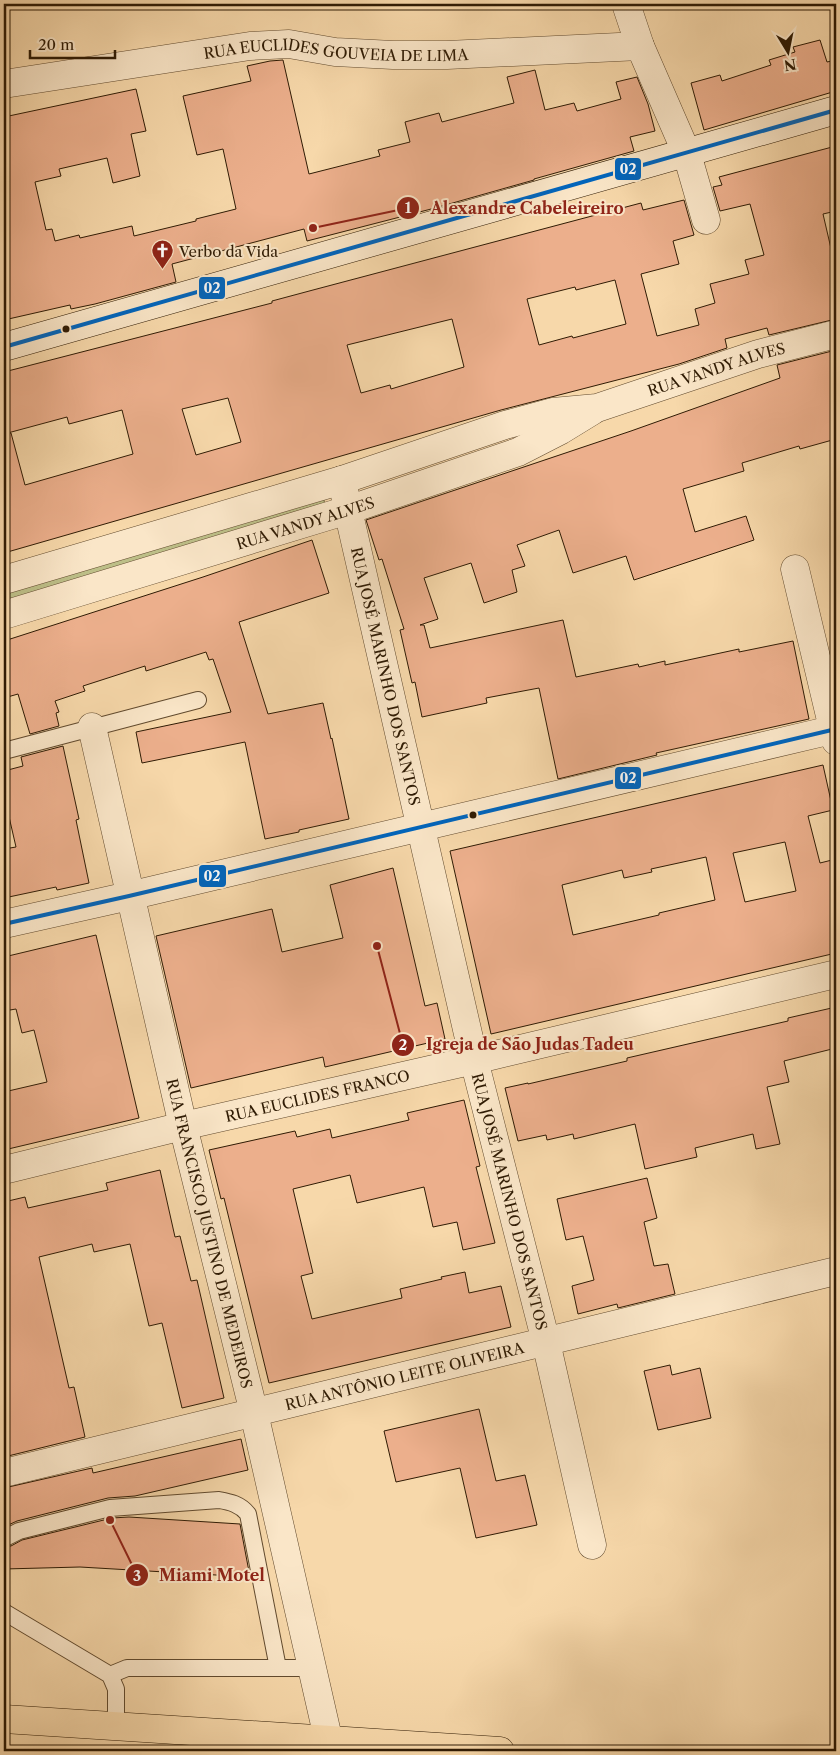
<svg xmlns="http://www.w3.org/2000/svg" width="840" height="1755" font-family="'Libre Caslon Text',serif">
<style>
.green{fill:#bdbf88;stroke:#766d46}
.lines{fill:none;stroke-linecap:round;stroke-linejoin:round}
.stream{stroke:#717a68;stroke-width:9}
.building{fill:#ecaf8c;stroke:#2f1b04;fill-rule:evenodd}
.service-casing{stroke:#614a2e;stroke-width:18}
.minor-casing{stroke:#614a2e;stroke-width:29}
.secondary-casing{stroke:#2f1b04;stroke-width:29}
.trunk-casing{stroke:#2f1b04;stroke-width:29}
.service{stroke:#fae6c8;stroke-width:16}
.minor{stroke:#fae6c8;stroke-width:28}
.secondary{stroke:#fae6c8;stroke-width:28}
.trunk{stroke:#f7d8aa;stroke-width:28}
.bus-1-casing{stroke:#fae6c8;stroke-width:8}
.bus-1{stroke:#0065bd;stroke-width:4}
.bus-dot{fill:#2f1b04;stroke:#fae6c8;stroke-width:2}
.labels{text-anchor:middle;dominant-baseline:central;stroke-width:4;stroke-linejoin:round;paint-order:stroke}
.street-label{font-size:15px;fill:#2f1b04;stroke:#fae6c8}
.poi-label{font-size:15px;fill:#2f1b04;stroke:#fae6c8;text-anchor:start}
.leader{fill:none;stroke:#8f2418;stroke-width:2}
.callout-dot{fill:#8f2418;stroke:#fae6c8;stroke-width:2}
.mark-label{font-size:15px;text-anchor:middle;font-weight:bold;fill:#fff}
.callout-label{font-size:16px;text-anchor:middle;font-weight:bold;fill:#8f2418;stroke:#fae6c8;stroke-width:4;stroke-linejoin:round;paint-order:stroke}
.line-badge{stroke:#fae6c8;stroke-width:2}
.badge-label{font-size:14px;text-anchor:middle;font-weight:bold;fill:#fff}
</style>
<rect width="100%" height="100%" fill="#f7d8aa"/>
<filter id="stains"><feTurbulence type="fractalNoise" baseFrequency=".004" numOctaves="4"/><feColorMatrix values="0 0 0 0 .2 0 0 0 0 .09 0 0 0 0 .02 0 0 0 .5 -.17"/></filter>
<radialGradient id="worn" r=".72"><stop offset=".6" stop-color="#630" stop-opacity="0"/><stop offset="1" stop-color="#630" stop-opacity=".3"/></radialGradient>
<polygon class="green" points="322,493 326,508 4,607 4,589"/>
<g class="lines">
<polyline class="stream" points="341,4 347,5 362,4"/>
</g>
<g class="building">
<polygon points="820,40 827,62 836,60 836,91 704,130 691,83 720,75 722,81 771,65 769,60 795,52 793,47"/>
<polygon points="283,60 309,174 380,156 378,150 410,142 405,122 439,113 442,122 514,103 507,77 535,70 545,110 574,103 577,111 621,99 616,82 637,77 648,104 655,131 630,137 634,151 534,179 534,180 435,208 307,241 304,229 172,264 176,282 95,304 71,309 70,305 4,320 4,117 136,89 146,131 131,134 140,176 113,183 107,158 59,169 61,176 35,182 46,230 52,229 55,241 79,235 80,238 132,226 134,236 196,221 196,219 236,209 223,149 197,155 183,96 251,81 247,66 270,61"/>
<path d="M836 146V211L823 214 836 270V319L769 335 767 328 725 339 727 348 679 364 501 410 4 553V434L11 433 25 485 133 454 122 410 69 424 67 417 4 434V372L272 303V301L313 290 641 203 643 210 684 200 694 235 673 241 679 264 641 274 657 336 699 325 695 309 715 303 710 284 749 274 745 260 764 255 750 204 720 211 713 187 722 185 719 177ZM615 280 626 324 573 338 572 336 539 345 527 299 575 287 576 290ZM452 319 464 367 391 389 390 385 361 393 347 345ZM228 398 241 442 196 455 182 409Z"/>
<polygon points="836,350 836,439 800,449 799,446 742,463 744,471 683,489 695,532 746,516 754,540 634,580 626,556 573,573 559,530 517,545 525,566 512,570 517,592 484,603 471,563 424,578 438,619 420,625 424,625 430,648 563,620 576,677 638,664 639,667 665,661 665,665 739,649 739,652 793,641 809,719 656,753 657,755 558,779 539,688 486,698 487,703 422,717 415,682 412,683 400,630 404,629 382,559 379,560 366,520 631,431 780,378 777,365"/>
<polygon points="312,540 329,593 239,622 268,714 323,703 331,739 332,738 349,819 299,830 299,832 265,839 245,742 142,763 136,732 231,712 213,659 209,660 206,652 146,671 145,666 83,686 85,691 55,701 59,712 56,713 59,726 30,734 18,694 4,698 4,641 203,577"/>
<polygon points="63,746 79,819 76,820 89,883 57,890 56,887 4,898 4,849 16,847 4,795 4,771 23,766 21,757"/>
<path d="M823 765 833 810 808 816 820 863 836 859V953L491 1034 450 851ZM785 842 796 891 745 902 733 853ZM706 857 715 900 659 913V915L573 935 562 885 622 870 624 878 652 872 651 869Z"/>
<polygon points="393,868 425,1006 437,1003 445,1039 325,1067 323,1057 191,1088 156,936 272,909 282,952 343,938 330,885"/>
<polygon points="96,935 139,1118 4,1150 4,1092 47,1082 34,1030 22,1033 16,1009 4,1011 4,957"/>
<polygon points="836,1007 836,1048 784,1061 789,1082 767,1087 780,1144 756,1149 753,1134 695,1148 697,1157 645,1169 635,1124 574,1139 573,1134 547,1140 546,1135 518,1141 505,1088 528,1083 528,1084 627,1061 627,1058 788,1021 788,1018"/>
<polygon points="464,1100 480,1166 476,1167 495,1243 463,1250 457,1222 433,1227 424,1187 357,1203 350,1175 293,1189 313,1273 301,1276 312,1319 402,1298 400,1289 442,1279 441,1277 465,1272 469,1293 501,1286 511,1327 269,1383 224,1198 221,1199 209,1150 295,1131 297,1137 330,1129 332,1138 409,1120 407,1113"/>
<polygon points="160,1170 175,1237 180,1236 191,1281 197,1280 224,1398 182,1408 162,1323 149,1326 130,1244 94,1252 92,1244 39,1257 69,1388 74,1387 85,1437 4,1457 4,1202 25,1197 28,1208 108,1190 106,1183"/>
<polygon points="647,1178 657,1218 644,1222 654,1266 668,1264 675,1294 618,1308 617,1304 578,1314 572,1286 594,1280 583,1236 566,1240 557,1199"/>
<polygon points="670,1365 672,1375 700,1368 711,1418 658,1430 644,1371"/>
<polygon points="479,1409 496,1481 525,1475 537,1525 476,1538 460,1468 396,1482 384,1431"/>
<polygon points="241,1439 248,1470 135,1496 108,1498 17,1521 4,1527 4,1488 92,1468 93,1473 106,1470"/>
<polygon points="129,1517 240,1524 250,1577 80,1567 4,1569 4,1546 11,1546 22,1540 112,1518"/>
</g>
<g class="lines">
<defs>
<g id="service">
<polyline points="4,751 198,700"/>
<path d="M7 1537 19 1531 110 1508 219 1500C230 1502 240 1504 248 1514L278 1668"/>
<polyline points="4,1612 110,1675 116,1689 116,1727"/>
<polyline points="110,1675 127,1668 312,1668"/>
</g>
<g id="minor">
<polyline points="626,4 640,46 687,154 706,220"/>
<path id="s1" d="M4 84 250 46 289 44 335 52 393 55H447L640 46"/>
<path id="s2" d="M342 480 348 510 474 1060 546 1342 592 1545"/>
<polyline points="795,569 836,741"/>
<path id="s3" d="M4 580 342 480 505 425 553 412 597 408 758 354 836 334"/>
<path id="s4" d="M4 615 348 510 518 452 561 430 592 411"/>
<path id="s5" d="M92 727 183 1126 254 1413 331 1751"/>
<polyline points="4,924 129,896 836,729"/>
<path id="s6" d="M4 1170 183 1126 474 1060 836 974"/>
<path id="s7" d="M4 1473 836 1271"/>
</g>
<polyline id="secondary" points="4,347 836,110"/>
<polyline id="trunk" points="4,1719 500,1751"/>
</defs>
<use href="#service" class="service-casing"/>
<use href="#minor" class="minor-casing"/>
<use href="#secondary" class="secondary-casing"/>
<use href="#trunk" class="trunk-casing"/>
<use href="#service" class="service"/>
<use href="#minor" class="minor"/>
<use href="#secondary" class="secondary"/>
<use href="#trunk" class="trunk"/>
<defs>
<g id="bus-1">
<polyline points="4,347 836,110"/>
<polyline points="4,924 129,896 836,729"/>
</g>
</defs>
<use href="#bus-1" class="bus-1-casing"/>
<use href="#bus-1" class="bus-1"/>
</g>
<defs>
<symbol id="church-pin" viewBox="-11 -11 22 30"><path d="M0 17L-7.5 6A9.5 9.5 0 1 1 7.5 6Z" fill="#8f2418" stroke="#fae6c8"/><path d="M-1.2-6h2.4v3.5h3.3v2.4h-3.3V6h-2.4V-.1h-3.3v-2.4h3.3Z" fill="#fff"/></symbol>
</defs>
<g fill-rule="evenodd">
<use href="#church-pin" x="150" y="238" width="25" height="34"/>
</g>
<g class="bus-dot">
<circle cx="66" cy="329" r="4.5"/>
<circle cx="473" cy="815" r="4.5"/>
</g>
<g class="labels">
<g class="street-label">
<text stroke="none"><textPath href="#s1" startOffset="335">RUA EUCLIDES GOUVEIA DE LIMA</textPath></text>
<text stroke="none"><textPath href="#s3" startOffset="744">RUA VANDY ALVES</textPath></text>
<text stroke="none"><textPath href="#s4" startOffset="315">RUA VANDY ALVES</textPath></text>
<text stroke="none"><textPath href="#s2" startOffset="201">RUA JOSÉ MARINHO DOS SANTOS</textPath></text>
<text stroke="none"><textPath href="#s6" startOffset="322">RUA EUCLIDES FRANCO</textPath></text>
<text stroke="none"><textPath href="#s2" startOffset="741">RUA JOSÉ MARINHO DOS SANTOS</textPath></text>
<text stroke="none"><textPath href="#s5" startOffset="520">RUA FRANCISCO JUSTINO DE MEDEIROS</textPath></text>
<text stroke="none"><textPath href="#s7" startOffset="412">RUA ANTÔNIO LEITE OLIVEIRA</textPath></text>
</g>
<g class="poi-label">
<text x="179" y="251">Verbo da Vida</text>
</g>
</g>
<path class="leader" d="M313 228L408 208M377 946L403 1045M110 1520L137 1575"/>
<g class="callout-dot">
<circle cx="313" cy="228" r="5"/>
<circle cx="377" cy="946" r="5"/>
<circle cx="110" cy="1520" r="5"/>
<circle cx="408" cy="208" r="12"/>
<circle cx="403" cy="1045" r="12"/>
<circle cx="137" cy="1575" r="12"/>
</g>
<g class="mark-label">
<text x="408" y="213">1</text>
<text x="403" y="1050">2</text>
<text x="137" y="1581">3</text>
</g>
<g class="callout-label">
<text x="527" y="214">Alexandre Cabeleireiro</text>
<text x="530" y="1050">Igreja de São Judas Tadeu</text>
<text x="212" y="1581">Miami Motel</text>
</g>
<g class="line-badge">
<rect x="614" y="157" width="28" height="24" rx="5" fill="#0065bd"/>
<rect x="198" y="276" width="28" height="24" rx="5" fill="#0065bd"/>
<rect x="614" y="766" width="28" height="24" rx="5" fill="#0065bd"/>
<rect x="198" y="864" width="29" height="24" rx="5" fill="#0065bd"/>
</g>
<g class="badge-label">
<text x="628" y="174">02</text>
<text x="212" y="293">02</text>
<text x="628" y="783">02</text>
<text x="212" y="881">02</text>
</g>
<rect width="840" height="1755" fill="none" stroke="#f7d8aa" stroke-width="20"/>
<rect x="5" y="5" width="830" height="1745" fill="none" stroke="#2f1b04" stroke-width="2.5"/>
<rect x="10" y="10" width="820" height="1735" fill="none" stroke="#2f1b04"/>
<g transform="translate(788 52) rotate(170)" stroke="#fae6c8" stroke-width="4" paint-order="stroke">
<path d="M0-4L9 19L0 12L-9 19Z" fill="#2f1b04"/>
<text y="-8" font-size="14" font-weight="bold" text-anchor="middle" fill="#2f1b04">N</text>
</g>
<path d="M30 50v8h85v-8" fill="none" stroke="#2f1b04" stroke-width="2.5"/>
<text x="38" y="50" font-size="15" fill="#2f1b04" stroke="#fae6c8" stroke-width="4" paint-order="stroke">20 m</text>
<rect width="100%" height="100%" filter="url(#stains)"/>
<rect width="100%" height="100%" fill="url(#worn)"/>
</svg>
